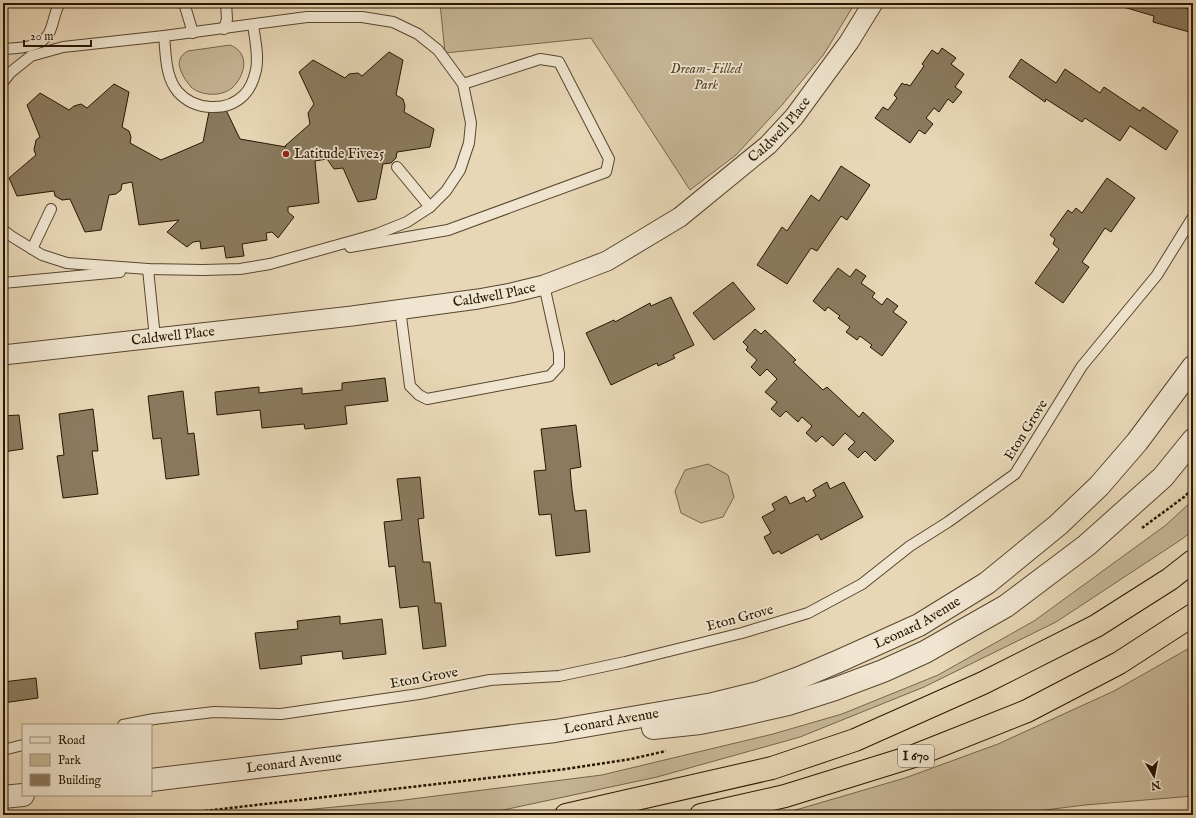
<svg xmlns="http://www.w3.org/2000/svg" width="1196" height="818" font-family="'IM FELL English',serif">
<style>
.green{fill:#c7b697;stroke:#77664c}
.building{fill:#8b7a5f;stroke:#271601}
.lines{fill:none;stroke-linecap:round;stroke-linejoin:round}
.service-casing{stroke:#57462e;stroke-width:12}
.minor-casing{stroke:#57462e;stroke-width:21}
.tertiary-casing{stroke:#57462e;stroke-width:24}
.motorway-casing{stroke:#271601;stroke-width:24}
.path{stroke:#271601;stroke-width:2.5;stroke-dasharray:3 2;stroke-linecap:butt}
.service{stroke:#f0e5d0;stroke-width:10}
.minor{stroke:#f0e5d0;stroke-width:19}
.tertiary{stroke:#f0e5d0;stroke-width:22}
.motorway{stroke:#e8d7b6;stroke-width:22}
.poi-dot{fill:#8f2418;stroke:#f0e5d0;stroke-width:1.5}
.labels{text-anchor:middle;dominant-baseline:central;stroke-width:3.5;stroke-linejoin:round;paint-order:stroke}
.shield{fill:#f0e5d0;stroke:#63543f;stroke-width:1}
.shield-label{font-size:13px;font-weight:bold;fill:#271601}
.park-label{font-size:14px;font-style:italic;fill:#57462e;stroke:#f0e5d0}
.street-label{font-size:14px;fill:#271601;stroke:#f0e5d0}
.poi-label{font-size:14px;fill:#271601;stroke:#f0e5d0;text-anchor:start}
</style>
<rect width="100%" height="100%" fill="#e8d7b6"/>
<filter id="stains"><feTurbulence type="fractalNoise" baseFrequency=".005" numOctaves="4"/><feColorMatrix values="0 0 0 0 .2 0 0 0 0 .09 0 0 0 0 .02 0 0 0 .5 -.17"/></filter>
<radialGradient id="worn" r=".72"><stop offset=".6" stop-color="#630" stop-opacity="0"/><stop offset="1" stop-color="#630" stop-opacity=".3"/></radialGradient>
<g class="green">
<polygon points="440,3 855,3 824,54 782,105 736,155 690,190 591,38 445,53"/>
<path d="M230 45C251 53 245 76 232 88 221 97 201 96 191 87 187 82 183 77 181 71 177 62 180 55 188 51Z"/>
<polygon points="708,464 728,475 734,497 723,517 701,523 681,513 675,491 685,470"/>
<polygon points="1193,500 1193,530 1182,539 1056,622 924,687 800,737 657,777 480,815 253,815 396,801 602,775 773,734 842,714 938,675 1034,621 1166,525"/>
<polygon points="1193,646 1193,796 1085,805 1005,815 773,815 799,809 905,778 998,744 1114,691"/>
</g>
<g class="building">
<polygon points="1114,3 1168,3 1193,10 1193,33 1153,22 1154,16 1113,4"/>
<polygon points="942,48 956,58 951,64 964,74 955,87 962,92 953,103 948,99 939,112 934,108 926,118 933,124 925,134 919,130 910,143 875,118 883,107 888,110 897,98 894,95 902,83 905,85 906,84 910,86 924,66 922,64 932,50 938,54"/>
<polygon points="389,52 403,60 396,95 403,99 405,106 404,112 434,129 430,147 397,152 396,158 391,163 383,164 376,199 358,202 343,168 334,169 327,159 315,161 319,203 288,207 288,212 294,217 278,238 272,232 266,233 267,240 242,244 244,256 226,258 224,246 201,249 200,241 193,242 187,247 167,232 179,220 139,225 132,182 122,184 121,190 116,194 109,195 101,230 85,232 70,199 62,200 55,196 54,191 17,196 9,178 36,155 34,150 36,140 40,137 27,105 40,93 69,110 74,106 81,104 87,108 114,84 129,92 122,127 129,131 131,137 130,143 161,160 203,142 209,112 226,110 240,139 286,147 285,146 310,124 308,113 314,104 299,72 313,60 345,78 349,74 358,73 362,76"/>
<polygon points="1021,59 1056,83 1065,69 1100,93 1104,87 1140,111 1143,107 1178,131 1166,150 1130,126 1120,141 1085,118 1082,122 1046,99 1045,102 1009,77"/>
<polygon points="841,166 870,185 847,220 841,216 817,251 811,248 787,284 757,265 782,227 787,231 811,195 819,201"/>
<polygon points="1107,178 1135,198 1111,232 1105,228 1082,262 1089,267 1063,303 1035,283 1059,249 1053,244 1055,239 1050,235 1068,210 1072,213 1076,208 1082,213"/>
<polygon points="838,268 850,277 856,269 866,276 861,283 875,293 872,297 882,305 887,298 898,306 893,312 907,322 882,356 870,347 872,345 860,336 857,340 846,332 850,327 838,318 840,316 828,307 825,311 813,301"/>
<polygon points="733,282 755,309 714,340 693,313"/>
<polygon points="671,297 694,345 673,355 675,358 658,366 657,363 611,385 586,333 614,320 615,322 650,303 651,306"/>
<polygon points="755,329 761,334 765,330 796,360 793,362 823,390 827,387 859,417 863,412 894,441 875,461 865,451 858,458 848,449 855,442 845,433 833,446 822,436 816,442 806,433 812,426 802,417 798,422 786,411 780,417 771,409 777,402 765,392 777,379 767,369 760,376 751,367 757,360 746,350 748,347 743,342"/>
<polygon points="385,378 388,401 345,406 347,424 305,429 304,424 262,428 260,410 217,415 215,392 259,387 259,393 302,388 302,394 342,390 342,383"/>
<polygon points="183,391 188,434 194,433 199,475 166,479 161,438 153,439 148,396"/>
<polygon points="93,409 98,451 92,451 98,494 63,498 57,456 64,455 59,414"/>
<polygon points="19,415 23,449 3,452 3,416"/>
<polygon points="576,425 581,467 570,469 572,490 575,511 586,510 590,552 556,556 551,514 539,515 534,471 546,470 541,429"/>
<polygon points="420,477 424,518 418,519 423,562 430,562 435,603 441,603 446,646 423,649 418,606 400,608 395,566 389,567 384,522 402,520 397,479"/>
<polygon points="827,482 830,489 844,482 863,517 821,540 818,534 781,554 779,551 773,554 764,537 771,533 762,517 775,510 772,504 786,496 790,504 804,497 806,502 816,496 813,490"/>
<polygon points="340,616 340,624 382,619 386,654 343,659 342,651 301,656 302,664 260,669 255,633 298,629 297,621"/>
<polygon points="36,678 38,698 3,703 3,682"/>
</g>
<g class="lines">
<defs>
<g id="service">
<polyline points="184,3 193,33"/>
<polyline points="224,29 227,19 226,3"/>
<path d="M164 36C166 54 165 77 178 92 194 110 226 113 244 95 250 89 254 79 256 70 259 56 255 39 253 25"/>
<path d="M3 49C18 48 41 48 49 33 54 24 54 12 60 3"/>
<polyline points="3,82 11,72 31,56 63,47 164,36 307,17 362,17 393,22 418,34 438,50 463,84 471,123 469,143 460,170 446,191 430,207 407,222 377,234 270,264 240,269 203,270 148,269 67,263 42,255 11,236 3,230"/>
<polyline points="397,167 430,207"/>
<polyline points="350,247 448,230 606,172 609,159 559,62 540,59 463,84"/>
<polyline points="32,249 51,209"/>
<polyline points="148,269 155,338"/>
<polyline points="3,283 120,272"/>
<polyline points="400,309 410,386 419,395 427,399 550,376 559,366 559,353 544,285"/>
<polyline points="123,725 154,719 214,712 281,714 419,694 490,680 559,676 625,662 742,633 808,613 862,584 910,546 948,522 1015,474 1082,366 1157,275 1193,217"/>
<polyline points="3,750 23,745"/>
</g>
<g id="minor">
<path id="s1" d="M3 355 352 316 478 299 511 293 544 285 607 261 680 217 768 145 794 117 849 42 873 3"/>
</g>
<g id="tertiary">
<polyline points="653,728 700,723 736,716 788,704 835,689 883,671 925,652 1006,606 1087,545 1163,477 1193,440"/>
<path id="s2" d="M151 780 555 731 713 704 758 693 799 678 839 661 919 625 987 583 1058 525 1099 486 1137 442 1193 367"/>
<polyline points="3,797 23,795"/>
</g>
<g id="motorway">
<polyline points="566,815 772,768 855,740 983,683 1096,626 1170,579 1193,561"/>
<polyline points="701,815 785,796 914,756 1027,711 1119,663 1193,615"/>
</g>
</defs>
<use href="#service" class="service-casing"/>
<use href="#minor" class="minor-casing"/>
<use href="#tertiary" class="tertiary-casing"/>
<use href="#motorway" class="motorway-casing"/>
<g class="path">
<polyline points="1142,528 1184,497 1193,488"/>
<polyline points="170,815 566,769 631,759 666,751"/>
</g>
<use href="#service" class="service"/>
<use href="#minor" class="minor"/>
<use href="#tertiary" class="tertiary"/>
<use href="#motorway" class="motorway"/>
</g>
<circle class="poi-dot" cx="286" cy="154" r="4"/>
<g class="labels">
<rect class="shield" x="898" y="745" width="36" height="22" rx="3"/>
<g class="shield-label">
<text x="916" y="756">I 670</text>
</g>
<g class="park-label">
<text x="706" y="69">Dream-Filled<tspan x="706" dy="16">Park</tspan></text>
</g>
<g class="street-label">
<text stroke="none"><textPath href="#s1" startOffset="831">Caldwell Place</textPath></text>
<text stroke="none"><textPath href="#s1" startOffset="495">Caldwell Place</textPath></text>
<text stroke="none"><textPath href="#s1" startOffset="171">Caldwell Place</textPath></text>
<text transform="translate(1026 430) rotate(-58)">Eton Grove</text>
<text transform="translate(740 618) rotate(-15)">Eton Grove</text>
<text stroke="none"><textPath href="#s2" startOffset="788">Leonard Avenue</textPath></text>
<text transform="translate(424 678) rotate(-10)">Eton Grove</text>
<text stroke="none"><textPath href="#s2" startOffset="464">Leonard Avenue</textPath></text>
<text stroke="none"><textPath href="#s2" startOffset="144">Leonard Avenue</textPath></text>
</g>
<g class="poi-label">
<text x="294" y="154">Latitude Five25</text>
</g>
</g>
<rect width="1196" height="818" fill="none" stroke="#e8d7b6" stroke-width="16"/>
<rect x="4" y="4" width="1188" height="810" fill="none" stroke="#271601" stroke-width="2"/>
<rect x="8" y="8" width="1180" height="802" fill="none" stroke="#271601"/>
<rect x="22" y="724" width="130" height="72" fill="#f0e5d0" stroke="#a0927d"/>
<rect x="30" y="737" width="20" height="6" fill="#f0e5d0" stroke="#a0927d"/>
<text x="58" y="744" font-size="12" fill="#271601">Road</text>
<rect x="30" y="754" width="20" height="12" fill="#c7b697" stroke="#a0927d"/>
<text x="58" y="764" font-size="12" fill="#271601">Park</text>
<rect x="30" y="774" width="20" height="12" fill="#8b7a5f" stroke="#a0927d"/>
<text x="58" y="784" font-size="12" fill="#271601">Building</text>
<g transform="translate(1154 776) rotate(170)" stroke="#f0e5d0" stroke-width="3" paint-order="stroke">
<path d="M0-3L7 15L0 10L-7 15Z" fill="#271601"/>
<text y="-6" font-size="11" font-weight="bold" text-anchor="middle" fill="#271601">N</text>
</g>
<path d="M24 40v6h67v-6" fill="none" stroke="#271601" stroke-width="2"/>
<text x="30" y="40" font-size="12" fill="#271601" stroke="#f0e5d0" stroke-width="3" paint-order="stroke">20 m</text>
<rect width="100%" height="100%" filter="url(#stains)"/>
<rect width="100%" height="100%" fill="url(#worn)"/>
</svg>
